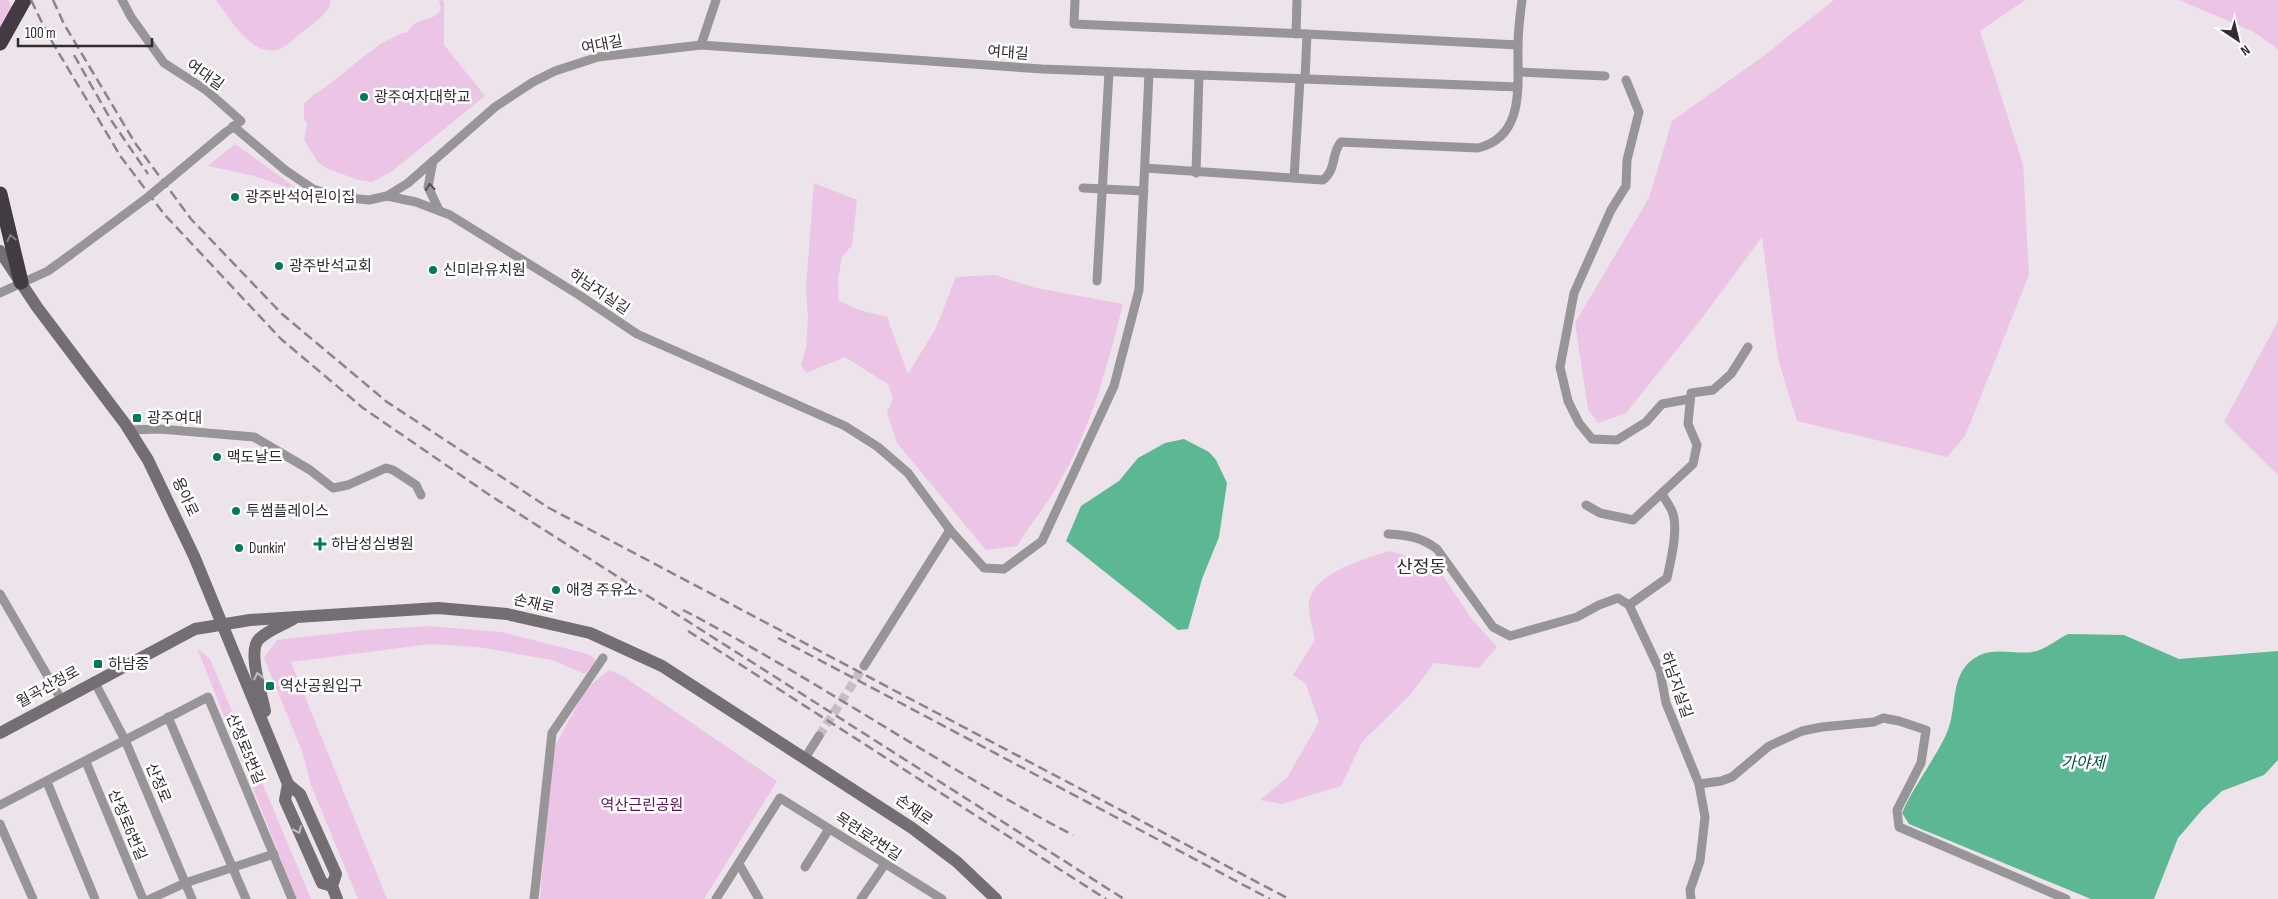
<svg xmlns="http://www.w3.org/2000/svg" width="2278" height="899" font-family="'Sofia Sans Condensed','Noto Sans KR',sans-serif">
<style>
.green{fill:#ebc4e6}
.water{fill:#5cb793}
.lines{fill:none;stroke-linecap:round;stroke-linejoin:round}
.street-tunnel{stroke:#c6bec5;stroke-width:9;stroke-dasharray:9 4.5;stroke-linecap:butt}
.street{stroke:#989598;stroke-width:9}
.secondary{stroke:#736e72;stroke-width:12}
.highway{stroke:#423b41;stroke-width:15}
.rail{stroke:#8b848a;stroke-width:2.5;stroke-dasharray:10 5;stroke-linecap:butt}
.street-bridge{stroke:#989598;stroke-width:9}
.oneway{stroke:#545154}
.oneway2{stroke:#848084}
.oneway3{stroke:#c0bec0}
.poi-dot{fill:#007a58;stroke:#fff;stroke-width:2}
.labels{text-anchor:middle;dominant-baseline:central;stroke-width:5;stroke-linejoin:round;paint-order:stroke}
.street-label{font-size:15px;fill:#302c2f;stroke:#fff}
.poi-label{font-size:15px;fill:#302c2f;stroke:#fff;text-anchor:start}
.park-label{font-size:15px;fill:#5d1359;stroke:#fff}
.water-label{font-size:16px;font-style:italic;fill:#03523a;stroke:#fff}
.quarter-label{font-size:18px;fill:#302c2f;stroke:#fff}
</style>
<rect width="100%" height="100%" fill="#ece3eb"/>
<g class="green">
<polygon points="0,0 8,0 16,14 0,46"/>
<path d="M216 0H331C329 13 316 21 306 29 299 34 291 43 282 48 254 62 230 18 216 0Z"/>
<path d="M439 0 444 1V45L485 96 391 172 372 182 358 180 326 168 318 162 304 140 307 124 304 118V104L313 95C341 80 378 37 408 32 417 15 433 24 441 9Z"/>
<polygon points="1834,0 2025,0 1980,31 2023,164 2029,275 1965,436 1947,457 1797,421 1778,359 1762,237 1699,322 1626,413 1598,423 1588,409 1575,323 1649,198 1672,121 1761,58"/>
<polygon points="2179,0 2278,0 2278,49 2252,31"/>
<polygon points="235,144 303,193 255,176 208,166"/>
<path d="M814 183 857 200 852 245 842 257 838 279 839 301 859 310 887 317 908 374 936 328 956 277 995 275 1036 288 1123 304C1107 367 1091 430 1057 486 1045 507 1029 526 1017 546L986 550 897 443 887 413 893 398 888 384 845 357 806 373 801 365 806 348 808 317 806 288Z"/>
<polygon points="2278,321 2278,475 2224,422"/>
<path d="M1389 551 1421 560 1437 567 1471 618 1497 647 1479 668 1434 663 1410 695 1362 742 1341 786 1282 804 1260 800 1287 778 1319 722 1306 684 1293 675 1315 640C1313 629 1309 616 1309 605 1309 574 1365 559 1389 551Z"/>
<polygon points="429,626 501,632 588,654 594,658 595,662 585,674 552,660 478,647 430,644 291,662 387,899 358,899 311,785 302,751 264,658 277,640 365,630"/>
<polygon points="197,648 210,659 311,899 297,899"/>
<polygon points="609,670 623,676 777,781 704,899 540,899 549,782 555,746 586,689"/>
</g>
<g class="water">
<polygon points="1184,439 1209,452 1216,460 1227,483 1219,537 1202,579 1188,629 1178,630 1066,541 1081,506 1119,481 1138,458 1165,443"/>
<path d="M2068 634 2124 635 2179 659 2278 651V760L2264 775 2222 791 2202 810 2178 838 2154 899H2091L1909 824 1902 813C1914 786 1932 763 1945 737 1960 709 1946 672 1980 655 1998 647 2019 656 2037 651 2047 648 2058 639 2068 634Z"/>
</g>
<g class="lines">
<polyline class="street-tunnel" points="819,736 864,666"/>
<g class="street">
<polyline points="122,0 131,17 164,63 206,90 241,121 229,130"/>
<polyline points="1075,0 1074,24 1307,34 1305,79"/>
<polyline points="1296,34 1297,0"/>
<polyline points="1307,34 1518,45"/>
<polyline points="701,45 716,0"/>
<polyline points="1518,72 1605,76"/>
<polyline points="1626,80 1639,112 1627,160 1626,186 1611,210 1574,293 1560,367 1568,401 1579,423 1592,439 1617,440 1646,422 1662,404 1689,399"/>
<polyline points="233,126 285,170 313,189 339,197 369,200 387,196 408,183 495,107 533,82 555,71 598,57 701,45 1042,69 1518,87"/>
<polyline points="433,161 428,187 439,210"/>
<path d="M1145 168 1323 180C1337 169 1331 153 1341 142L1478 148C1526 136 1517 84 1518 46 1518 31 1520 15 1522 0"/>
<polyline points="1196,173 1199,75"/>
<polyline points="1294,178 1300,79"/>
<polyline points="1083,188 1144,191"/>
<polyline points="387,196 416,202 450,215 579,295 637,334 845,426 878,447 908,473 950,530 984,568 1004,569 1042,541 1114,386 1139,290 1149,73"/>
<polyline points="1097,281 1109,72"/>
<polyline points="0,293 48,271 70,255"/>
<polyline points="129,430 160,429 254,437 310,470 333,488 348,485 386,468 393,470 416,485 421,495"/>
<polyline points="1586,505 1600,513 1633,520 1693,464 1697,445 1688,424 1691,393 1713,390 1731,374 1748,347"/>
<path d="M1388 534C1407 535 1421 537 1437 549L1493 627 1510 636 1577 617 1599 605 1618 598 1629 605 1660 671 1666 703 1699 784 1705 817 1700 861 1690 890 1691 899"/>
<polyline points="0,594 61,699"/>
<path d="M1629 605 1667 578C1671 560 1679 528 1672 511 1669 505 1665 499 1662 494"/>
<polyline points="864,666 950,530"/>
<polyline points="94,681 125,740 192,899"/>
<polyline points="168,717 246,899"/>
<polyline points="805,758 819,736"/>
<polyline points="86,762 143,899"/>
<polyline points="47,782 95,899"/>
<polyline points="1699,784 1721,781 1732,777 1769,746 1802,731 1822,727 1874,722 1883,718 1899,721 1926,730 1921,763 1897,810 1899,827 2066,899"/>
<polyline points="0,805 208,697 292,899"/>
<polyline points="0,824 33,899"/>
<polyline points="739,864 759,899"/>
<polyline points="805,867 829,829"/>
<polyline points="150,899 185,883 274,854"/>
<polyline points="534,899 552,733 603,658"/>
<polyline points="716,899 780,798 942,899"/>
<polyline points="861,899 885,864"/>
</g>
<g class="secondary">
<polyline points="0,251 37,307 126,425 148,460 194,556 288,784 300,794 336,874 332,886 337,899"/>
<path d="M265 711C262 695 247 651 259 639 268 630 283 625 293 619"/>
<polyline points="0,733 195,629 250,620 438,608 507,614 590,633 662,666 912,828 957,862 996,899"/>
<polyline points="288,784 285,800 322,883 332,886"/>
</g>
<g class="highway">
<polyline points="0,43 24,0"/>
<polyline points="0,194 21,282"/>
</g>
<g class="rail">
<polyline points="31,0 48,35 121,157 164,214 281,339 363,408 491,496 1124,899"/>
<polyline points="53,0 64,24 135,143 191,219 282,314 387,402 549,508 1289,899"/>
<polyline points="74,55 111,120 148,174"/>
<path d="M683 610C816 679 939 766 1073 835"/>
<polyline points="688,631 1106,899"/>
<polyline points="778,638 1270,899"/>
</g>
<polyline class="street-bridge" points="70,255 148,197 226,132"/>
</g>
<defs><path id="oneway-chevron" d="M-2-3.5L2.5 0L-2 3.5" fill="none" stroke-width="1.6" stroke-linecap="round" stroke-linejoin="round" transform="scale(1.25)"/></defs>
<use class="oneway" href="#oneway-chevron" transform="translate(430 187) rotate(-95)"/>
<use class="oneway2" href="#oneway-chevron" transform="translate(11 238) rotate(-103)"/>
<g class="oneway3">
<use href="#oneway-chevron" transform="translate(258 676) rotate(-102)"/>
<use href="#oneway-chevron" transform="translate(298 830) rotate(66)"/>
</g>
<g class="poi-dot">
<circle cx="364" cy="97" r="5"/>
<circle cx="235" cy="197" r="5"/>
<circle cx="279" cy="266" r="5"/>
<circle cx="433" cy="270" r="5"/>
<rect x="132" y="413" width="10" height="10" rx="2.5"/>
<circle cx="217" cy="457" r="5"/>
<circle cx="236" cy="511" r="5"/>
<path d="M317.5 536.5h5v5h5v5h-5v5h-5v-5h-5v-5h5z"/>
<circle cx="239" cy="548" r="5"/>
<circle cx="556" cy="590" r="5"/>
<rect x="93" y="659" width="10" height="10" rx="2.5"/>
<rect x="265" y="681" width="10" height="10" rx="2.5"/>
</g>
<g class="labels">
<g class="street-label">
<text transform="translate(602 45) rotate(-11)">여대길</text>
<text transform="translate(1008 53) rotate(4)">여대길</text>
<text transform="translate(205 75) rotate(35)">여대길</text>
<text transform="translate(599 292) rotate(34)">하남지실길</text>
<text transform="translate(185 497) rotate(65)">용아로</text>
<text transform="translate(534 604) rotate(13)">손재로</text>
<text transform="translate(1676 685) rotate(71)">하남지실길</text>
<text transform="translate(48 687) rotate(-29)">월곡산정로</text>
<text transform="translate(245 749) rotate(67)">산정로5번길</text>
<text transform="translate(158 783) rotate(67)">산정로</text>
<text transform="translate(914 810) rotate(35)">손재로</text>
<text transform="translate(127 825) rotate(67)">산정로6번길</text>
<text transform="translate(868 837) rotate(33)">목련로2번길</text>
</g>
<g class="poi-label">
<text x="374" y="97">광주여자대학교</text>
<text x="245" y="197">광주반석어린이집</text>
<text x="289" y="266">광주반석교회</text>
<text x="443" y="270">신미라유치원</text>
<text x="147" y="418">광주여대</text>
<text x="227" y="457">맥도날드</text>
<text x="246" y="511">투썸플레이스</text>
<text x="331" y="544">하남성심병원</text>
<text x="249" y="548">Dunkin'</text>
<text x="566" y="590">애경 주유소</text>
<text x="108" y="664">하남중</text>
<text x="280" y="686">역산공원입구</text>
</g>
<g class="park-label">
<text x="642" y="805">역산근린공원</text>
</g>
<g class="water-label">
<text x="2083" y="763">가야제</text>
</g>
<g class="quarter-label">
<text x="1421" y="567">산정동</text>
</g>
</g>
<g transform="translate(2238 40) rotate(145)" stroke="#ffffff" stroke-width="4" paint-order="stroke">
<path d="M0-4L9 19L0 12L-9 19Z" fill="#302c2f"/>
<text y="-8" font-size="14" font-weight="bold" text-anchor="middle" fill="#302c2f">N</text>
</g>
<path d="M18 38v8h134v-8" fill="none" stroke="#302c2f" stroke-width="2.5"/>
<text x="25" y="38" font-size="15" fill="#302c2f" stroke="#ffffff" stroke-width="4" paint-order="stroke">100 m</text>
</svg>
